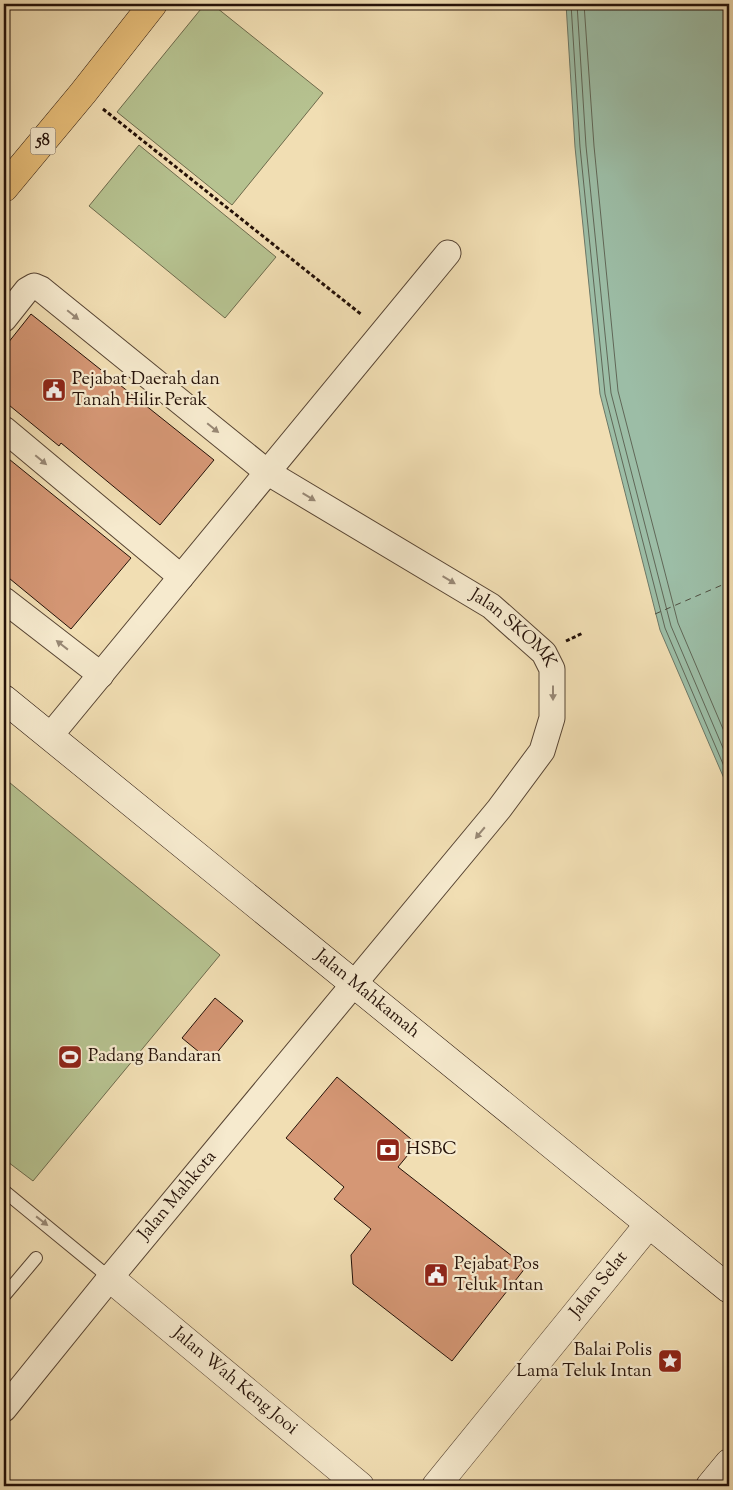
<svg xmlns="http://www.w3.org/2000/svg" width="733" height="1490" font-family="'Sorts Mill Goudy',serif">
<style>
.green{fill:#b6c290;stroke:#6d6a4c}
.water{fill:#9cbda6;stroke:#6c7867}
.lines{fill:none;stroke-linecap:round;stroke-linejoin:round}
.shore{stroke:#606757;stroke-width:1}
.ferry{stroke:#4e4d3f;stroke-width:1;stroke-dasharray:6 5;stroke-linecap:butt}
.building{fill:#d59775;stroke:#241108}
.service-casing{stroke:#574433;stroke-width:14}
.minor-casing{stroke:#574433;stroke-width:27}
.tertiary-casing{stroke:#574433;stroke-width:29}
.secondary-casing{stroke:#241108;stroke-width:29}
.trunk-casing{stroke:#241108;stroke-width:29}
.path{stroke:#241108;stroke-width:3;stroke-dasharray:4 2.5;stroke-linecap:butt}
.service{stroke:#f6eace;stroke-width:12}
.minor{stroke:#f6eace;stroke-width:25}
.tertiary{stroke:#f6eace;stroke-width:28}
.secondary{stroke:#f6eace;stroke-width:28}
.trunk{stroke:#e8bf7a;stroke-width:28}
.oneway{fill:#988875}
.labels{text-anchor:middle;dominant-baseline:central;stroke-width:4.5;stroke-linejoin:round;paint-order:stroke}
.shield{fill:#f6eace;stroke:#635243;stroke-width:1}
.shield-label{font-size:16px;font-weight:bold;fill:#241108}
.poi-label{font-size:18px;fill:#241108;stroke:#f6eace;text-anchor:start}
.street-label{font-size:18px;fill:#241108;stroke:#f6eace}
</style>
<rect width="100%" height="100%" fill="#f1deb3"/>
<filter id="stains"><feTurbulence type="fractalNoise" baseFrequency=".004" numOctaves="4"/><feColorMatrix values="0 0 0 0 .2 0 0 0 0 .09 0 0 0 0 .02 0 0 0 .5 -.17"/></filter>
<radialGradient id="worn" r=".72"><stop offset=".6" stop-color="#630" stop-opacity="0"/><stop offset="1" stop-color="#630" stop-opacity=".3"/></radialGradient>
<g class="green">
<polygon points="205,4 212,4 323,93 232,205 117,112"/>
<polygon points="139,145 276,257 225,318 89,206"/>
<polygon points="4,778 220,955 33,1181 4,1159"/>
</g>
<polygon class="water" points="566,4 729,4 729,790 660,630 600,394 575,147"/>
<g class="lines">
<g class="shore">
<polyline points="571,4 580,147 605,394 665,628 729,778"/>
<polyline points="577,4 586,146 611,393 671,626 729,762"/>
<polyline points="584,4 594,146 618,391 678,623 729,743"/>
</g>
<polyline class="ferry" points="655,614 729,582"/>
</g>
<g class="building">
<polygon points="31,314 214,460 160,525 61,443 59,446 4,401 4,348"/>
<polygon points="4,455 131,558 71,629 4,574"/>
<polygon points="215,998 243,1021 210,1061 182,1038"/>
<polygon points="337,1077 417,1144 398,1167 526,1267 452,1361 353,1284 351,1255 371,1229 334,1199 344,1187 286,1138"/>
</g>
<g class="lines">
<defs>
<g id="service">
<polyline points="4,1191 110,1278"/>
<polyline points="4,1296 36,1258"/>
</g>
<g id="minor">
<path id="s1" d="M4 319 27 290 34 286 41 289 267 472 491 606 544 653 552 669V718L542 751 499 809 110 1278 4 1409"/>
<polyline points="4,429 181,577"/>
<polyline points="4,600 101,675"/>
<polyline points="50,736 448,253"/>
</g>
<g id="tertiary">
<path id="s2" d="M110 1278 360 1486"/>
<path id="s3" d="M436 1486 649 1224"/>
</g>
<g id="secondary">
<path id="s4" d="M4 699 729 1289"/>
<polyline points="710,1486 729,1463"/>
</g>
<polyline id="trunk" points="4,188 83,93 153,4"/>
</defs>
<use href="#service" class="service-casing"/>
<use href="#minor" class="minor-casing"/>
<use href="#tertiary" class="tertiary-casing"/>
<use href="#secondary" class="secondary-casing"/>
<use href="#trunk" class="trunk-casing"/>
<g class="path">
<polyline points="103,109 362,315"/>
<polyline points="566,641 583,633"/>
</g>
<use href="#service" class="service"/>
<use href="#minor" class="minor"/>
<use href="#tertiary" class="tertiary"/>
<use href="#secondary" class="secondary"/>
<use href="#trunk" class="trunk"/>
</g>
<defs><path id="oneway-solid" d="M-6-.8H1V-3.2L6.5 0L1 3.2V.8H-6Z" transform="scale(1.25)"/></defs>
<g class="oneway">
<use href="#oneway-solid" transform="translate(73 315) rotate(39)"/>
<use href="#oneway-solid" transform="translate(213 428) rotate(39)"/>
<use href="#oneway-solid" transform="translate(41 460) rotate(40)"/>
<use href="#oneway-solid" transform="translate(309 497) rotate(31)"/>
<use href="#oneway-solid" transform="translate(449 580) rotate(31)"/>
<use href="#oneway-solid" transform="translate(62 645) rotate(-142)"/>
<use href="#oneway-solid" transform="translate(553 693) rotate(90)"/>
<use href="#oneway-solid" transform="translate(480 833) rotate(130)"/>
<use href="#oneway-solid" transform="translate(42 1221) rotate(38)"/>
</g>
<defs>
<symbol id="civic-square" viewBox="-11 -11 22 22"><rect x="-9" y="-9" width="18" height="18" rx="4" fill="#8f2418" stroke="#f6eace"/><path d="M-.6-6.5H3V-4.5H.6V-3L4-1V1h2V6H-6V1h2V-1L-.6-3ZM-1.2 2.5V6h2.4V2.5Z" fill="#fff"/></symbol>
<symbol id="stadium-square" viewBox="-11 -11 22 22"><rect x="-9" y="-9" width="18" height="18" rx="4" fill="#8f2418" stroke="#f6eace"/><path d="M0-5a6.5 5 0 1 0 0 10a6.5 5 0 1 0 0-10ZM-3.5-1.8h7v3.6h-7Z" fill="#fff"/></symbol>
<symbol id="bank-square" viewBox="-11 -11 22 22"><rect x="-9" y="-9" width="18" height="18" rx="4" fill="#8f2418" stroke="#f6eace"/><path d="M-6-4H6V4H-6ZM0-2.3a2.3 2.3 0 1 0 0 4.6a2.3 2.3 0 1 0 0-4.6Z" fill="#fff"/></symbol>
<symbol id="sight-square" viewBox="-11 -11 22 22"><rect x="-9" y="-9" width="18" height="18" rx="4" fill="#8f2418" stroke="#f6eace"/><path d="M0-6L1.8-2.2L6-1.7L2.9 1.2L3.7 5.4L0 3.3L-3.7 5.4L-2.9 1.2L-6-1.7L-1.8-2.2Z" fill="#fff"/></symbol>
</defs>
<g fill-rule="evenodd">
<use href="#civic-square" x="40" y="376" width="28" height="28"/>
<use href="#stadium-square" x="56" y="1043" width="28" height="28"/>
<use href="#bank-square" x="374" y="1136" width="28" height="28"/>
<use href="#civic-square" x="422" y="1261" width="28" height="28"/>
<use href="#sight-square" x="656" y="1347" width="28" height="28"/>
</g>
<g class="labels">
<rect class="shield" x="30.5" y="127.5" width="25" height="27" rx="4"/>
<g class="shield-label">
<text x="43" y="141">58</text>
</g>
<g class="poi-label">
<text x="72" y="380">Pejabat Daerah dan<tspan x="72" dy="21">Tanah Hilir Perak</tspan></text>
<text x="88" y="1057">Padang Bandaran</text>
<text x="406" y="1150">HSBC</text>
<text x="454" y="1265">Pejabat Pos<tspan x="454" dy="21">Teluk Intan</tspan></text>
<text x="652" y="1351" text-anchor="end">Balai Polis<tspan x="652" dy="21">Lama Teluk Intan</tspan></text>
</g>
<g class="street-label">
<text stroke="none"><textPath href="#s1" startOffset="636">Jalan SKOMK</textPath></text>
<text stroke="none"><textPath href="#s4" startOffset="468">Jalan Mahkamah</textPath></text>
<text transform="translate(178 1196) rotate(-50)">Jalan Mahkota</text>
<text stroke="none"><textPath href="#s3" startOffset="259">Jalan Selat</textPath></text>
<text stroke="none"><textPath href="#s2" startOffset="162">Jalan Wah Keng Jooi</textPath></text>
</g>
</g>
<rect width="733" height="1490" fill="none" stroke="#f1deb3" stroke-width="20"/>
<rect x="5" y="5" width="723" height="1480" fill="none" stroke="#241108" stroke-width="2.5"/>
<rect x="10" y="10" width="713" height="1470" fill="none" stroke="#241108"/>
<rect width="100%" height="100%" filter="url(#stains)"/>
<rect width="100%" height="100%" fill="url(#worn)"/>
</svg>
